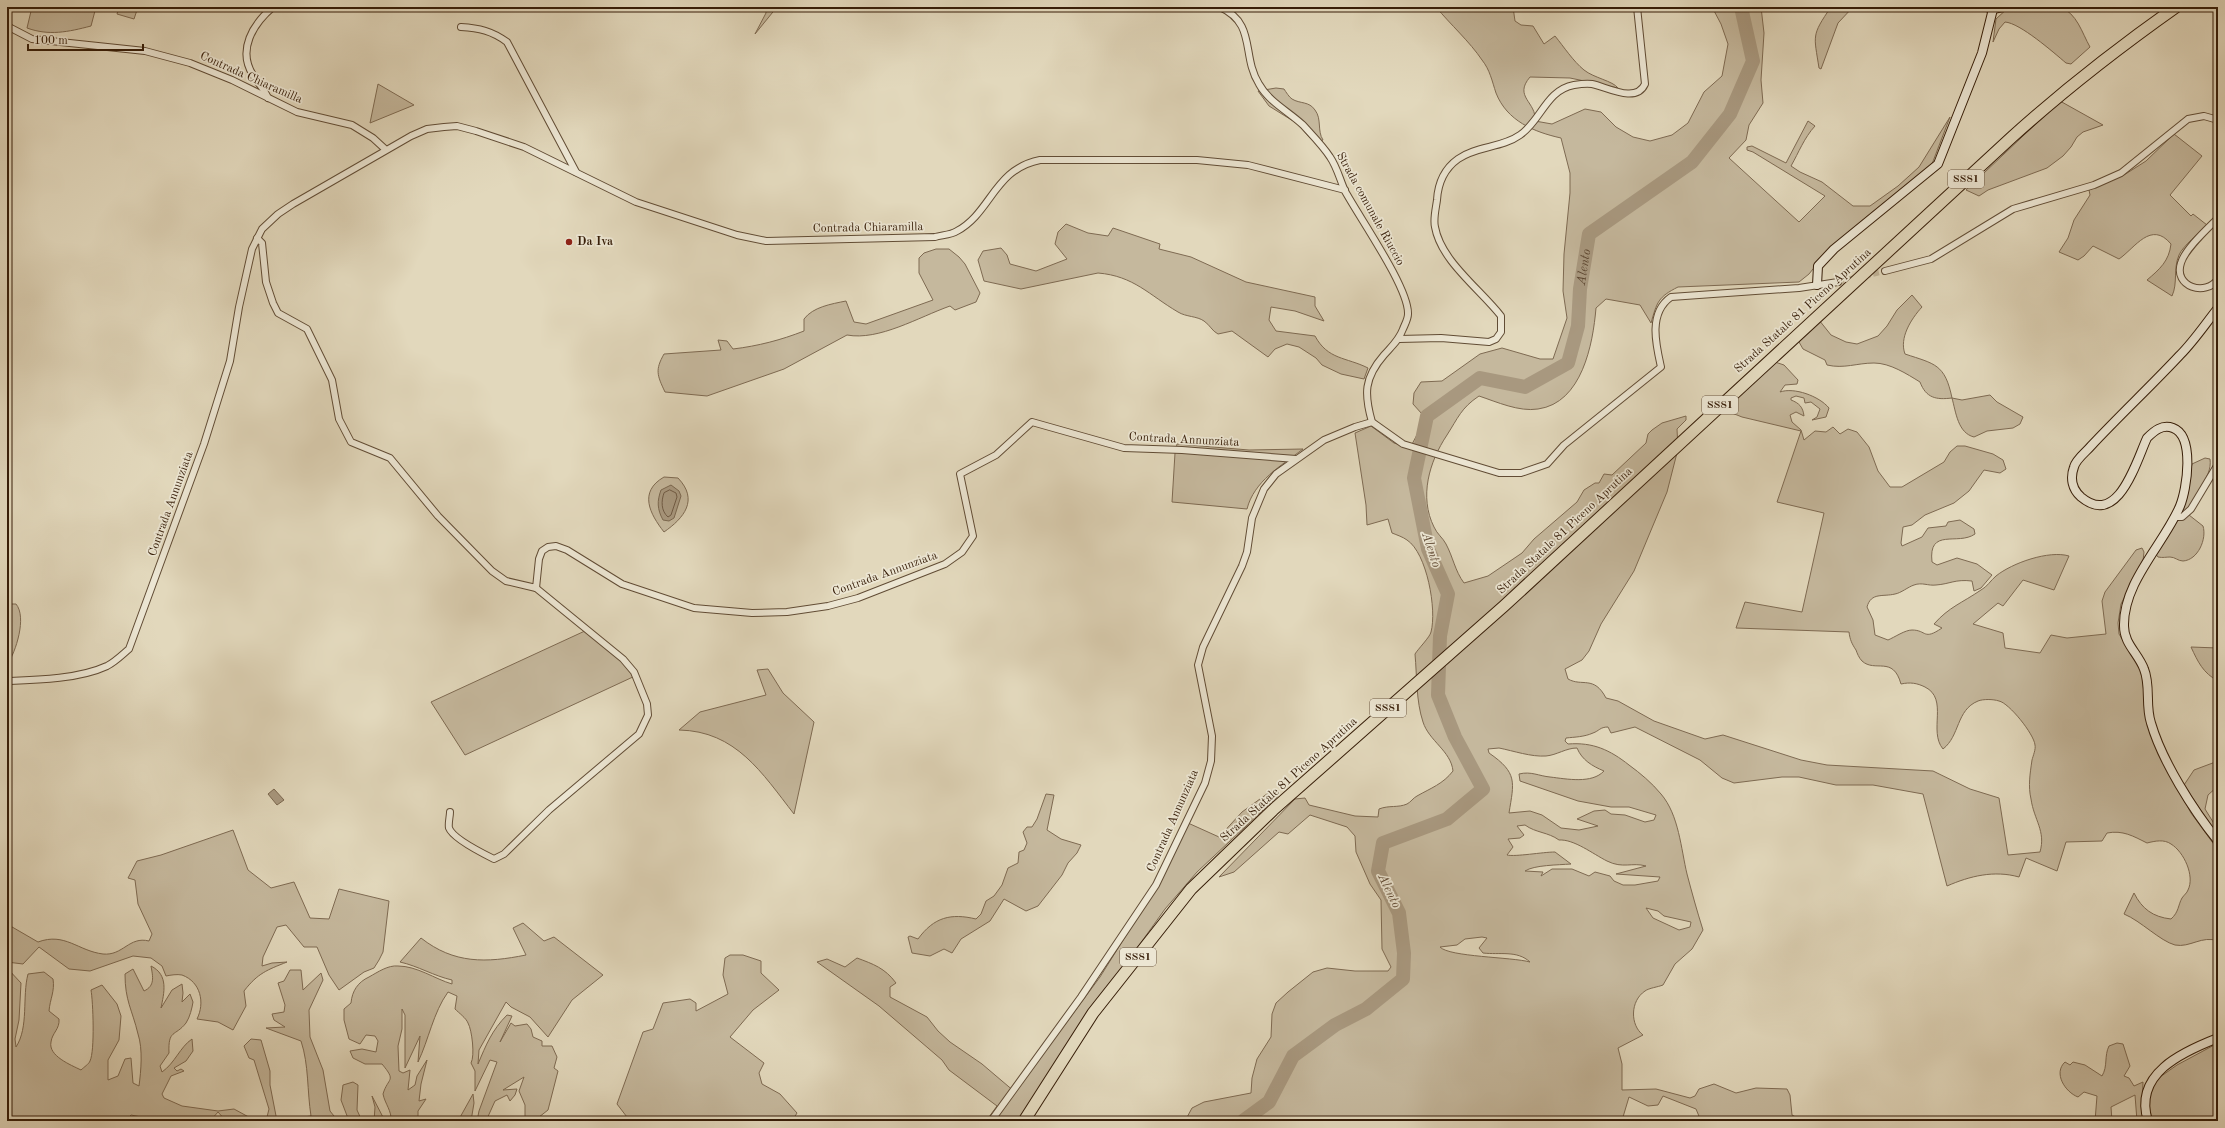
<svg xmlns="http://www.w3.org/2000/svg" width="2225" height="1128" font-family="'Old Standard TT',serif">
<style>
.green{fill:#c5b89d;stroke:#7e6a52;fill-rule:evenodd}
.water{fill:#a8987f;stroke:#7a674f}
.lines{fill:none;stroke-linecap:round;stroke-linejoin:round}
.shore{stroke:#6f5a44;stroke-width:1}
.river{stroke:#a8987f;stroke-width:14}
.street-tunnel{stroke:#c0b398;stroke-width:6;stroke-dasharray:6 3;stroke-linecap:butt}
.street-casing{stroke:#614c35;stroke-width:8}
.secondary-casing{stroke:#361d08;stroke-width:10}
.highway-casing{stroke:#361d08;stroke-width:13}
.street{stroke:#ece6d3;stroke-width:6}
.secondary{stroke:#ece6d3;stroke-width:8}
.highway{stroke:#e2d8bc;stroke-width:11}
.poi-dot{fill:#8f2418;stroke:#ece6d3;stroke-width:1.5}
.labels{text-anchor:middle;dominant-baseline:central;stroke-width:3.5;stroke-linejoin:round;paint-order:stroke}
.shield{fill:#ece6d3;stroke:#6d5945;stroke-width:1}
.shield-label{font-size:11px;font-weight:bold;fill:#361d08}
.street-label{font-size:12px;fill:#361d08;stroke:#ece6d3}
.poi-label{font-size:12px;font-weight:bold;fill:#361d08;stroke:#ece6d3;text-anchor:start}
.water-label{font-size:13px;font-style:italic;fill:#5e4832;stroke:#ece6d3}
</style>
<rect width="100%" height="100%" fill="#e2d8bc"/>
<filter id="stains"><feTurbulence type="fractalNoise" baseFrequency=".005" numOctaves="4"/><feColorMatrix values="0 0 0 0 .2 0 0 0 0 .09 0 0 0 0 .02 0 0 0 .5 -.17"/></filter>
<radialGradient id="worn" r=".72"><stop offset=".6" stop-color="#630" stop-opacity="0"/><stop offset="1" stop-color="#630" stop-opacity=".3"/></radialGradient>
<g class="green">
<path d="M32 7H96L91 26C68 32 49 36 27 28Z"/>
<polygon points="119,7 138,7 134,19 117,14"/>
<polygon points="766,7 777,7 755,34 766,13"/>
<path d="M1436 7H1513L1515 21 1521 25 1533 26 1544 44 1555 36C1564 47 1573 61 1584 70 1594 78 1613 81 1618 88L1570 78 1530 77C1513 97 1537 102 1535 121L1552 124 1585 109 1601 112 1616 127 1633 137 1650 141 1672 135 1688 123 1704 92 1722 76 1728 44 1721 24 1712 7H1761L1764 33 1761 80 1763 103 1749 125 1746 140 1729 158 1799 222 1825 196 1753 152 1747 150V147L1752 146 1786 163 1808 121 1815 126C1804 138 1799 152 1791 166L1800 172 1822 182 1853 206H1870L1898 186 1919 167 1950 117 1932 164 1858 224 1821 259 1809 274 1799 282 1678 287C1658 297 1657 302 1651 323L1640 305 1606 299 1596 308C1593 344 1582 403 1538 409 1519 412 1497 402 1479 396 1461 408 1458 418 1447 435 1429 462 1419 497 1434 527 1437 534 1443 538 1446 544 1453 557 1455 571 1464 583L1488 576 1522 553 1534 539 1577 502 1584 490 1595 483H1599L1604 474 1612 475 1646 443 1648 434 1652 430 1662 423 1686 416V420L1677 429 1678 449 1667 492 1634 571 1601 624 1589 651 1582 660 1565 669 1568 679C1582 687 1594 675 1606 698L1618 701 1654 721 1705 739 1723 735 1801 760 1827 765 1933 771 1970 789 1999 798 2008 855 2040 852C2046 831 2034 820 2031 799 2028 786 2030 774 2032 760 2033 756 2036 749 2035 745 2034 734 2009 703 1999 701 1993 699 1983 699 1978 701 1956 710 1960 736 1943 749 1928 731 1949 699 1925 687 1917 683 1910 682 1901 684 1893 655 1875 673 1862 661 1859 658 1857 653 1856 650 1852 644 1850 640 1849 632L1736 628 1745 602 1802 612 1824 513 1777 502 1801 431 1742 417 1722 409 1775 362 1784 365 1798 380 1797 384 1785 385 1780 392C1794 387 1819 396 1829 408L1826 417 1812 420 1817 417 1820 409 1811 402 1805 403 1804 398 1796 396 1791 398V400C1799 403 1803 407 1804 416L1796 412 1790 415 1792 422 1801 430 1804 440 1815 431 1826 432 1833 427 1840 434 1848 429 1857 432 1869 447 1878 471 1890 487H1902L1944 462 1950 452 1957 446H1965L1993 454 2003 460 2006 469 2000 473 1984 470 1969 491 1954 503 1925 515 1912 525 1903 527 1901 543 1902 546 1922 537 1928 528 1946 526 1948 522 1960 520 1974 529 1975 534C1958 546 1928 527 1932 562L1937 565 1957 558 1977 564 1992 575 1981 588 1974 591 1972 581C1955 579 1950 584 1936 585 1928 586 1922 582 1914 585 1908 587 1901 593 1895 594 1883 597 1871 592 1867 607L1873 620 1875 635 1888 640C1895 637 1905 630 1912 630 1927 630 1923 641 1942 628L1934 624C1949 607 1962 603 1981 590 1987 587 1991 580 1996 576 2012 563 2049 550 2069 556L2054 590 2023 580 2003 606 1998 603 1973 624 2003 633 2005 648 2040 653 2051 635 2067 638 2106 634 2102 601 2105 592 2136 550 2142 548 2144 552 2143 561 2121 604 2118 623 2119 634 2143 673 2148 721 2167 769 2191 813 2218 850V941C2202 935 2190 948 2175 945 2160 941 2141 921 2124 914L2134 893C2142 909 2153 917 2171 919 2179 912 2178 905 2182 898 2184 895 2187 893 2188 890 2195 876 2184 852 2171 844 2164 839 2155 841 2147 843 2133 836 2123 830 2107 833L2102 841 2066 842 2057 871 2026 858 2019 877C1994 870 1970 876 1947 886L1923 794 1873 785H1836L1799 777H1782L1734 783 1722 778 1700 760 1635 727 1611 733 1608 727C1600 727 1599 731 1593 733 1584 737 1575 737 1566 738L1565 741 1568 744C1593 742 1610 750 1629 765 1640 773 1652 783 1661 794 1679 815 1681 849 1687 874 1692 893 1697 911 1703 930L1692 949 1675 964 1663 985C1658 987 1649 988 1645 991 1630 1001 1630 1025 1643 1035L1618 1048 1622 1064V1090L1656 1089 1690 1098 1695 1096 1699 1089 1714 1084 1736 1093 1756 1088 1787 1089 1790 1095 1792 1115 1803 1121H1701L1696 1109 1663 1096 1658 1105 1648 1106 1629 1097 1623 1117 1625 1121H1185L1192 1108 1204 1102 1251 1093 1252 1078 1257 1059 1271 1037 1272 1014 1276 1003 1288 992 1313 972 1327 968 1355 971H1388L1391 967 1382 949 1381 900 1370 884 1356 852 1355 836 1347 827 1310 815 1288 834 1279 832 1234 872 1219 877 1295 799 1305 798 1309 805 1355 816 1378 817 1379 809C1389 805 1398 808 1407 804 1411 802 1413 798 1417 796 1431 788 1443 784 1453 771 1451 751 1429 741 1423 722 1416 701 1417 676 1415 654 1418 649 1430 637 1431 632 1437 610 1427 553 1407 540 1403 537 1397 535 1392 533L1388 519 1367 525 1366 505 1355 433 1371 426 1394 443 1410 448 1420 429 1422 414 1413 404 1414 393 1421 382 1442 381 1480 354 1502 348 1540 359H1553L1567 318 1563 291 1564 254 1570 193V173L1561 138C1534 132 1507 121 1496 93 1492 81 1490 70 1482 60 1470 42 1450 24 1436 7ZM1499 748C1514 751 1531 757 1546 756 1557 755 1566 748 1577 748 1582 760 1592 766 1604 771 1592 784 1567 779 1550 777 1539 776 1531 771 1519 774L1520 781 1578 801 1611 807H1629L1656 815 1654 820 1645 822 1625 815 1611 814 1605 810 1594 811 1577 819 1598 826 1579 830 1561 828 1542 815 1530 811 1509 813C1514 782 1518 773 1489 753L1488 749ZM1525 825C1536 833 1548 832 1559 840 1574 839 1593 854 1607 861 1623 869 1632 862 1646 866L1616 874 1660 877 1658 881 1635 885H1623L1614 881 1610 876 1595 872 1589 876 1572 869H1552L1541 876 1543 872 1525 871C1534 865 1558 865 1571 864L1555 852C1543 852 1515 857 1507 855L1513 847 1508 839 1520 838 1524 835 1517 826ZM1646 908 1658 911 1664 916 1691 922 1690 927 1679 930 1653 918ZM1482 937 1487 938 1479 948 1483 953C1500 955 1517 950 1530 962 1512 957 1449 957 1440 947L1457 945 1465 939Z"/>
<path d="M1831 7H1853L1838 23 1821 69 1819 68C1814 35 1811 36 1831 7Z"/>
<path d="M2009 7H2060C2077 13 2082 33 2090 47L2071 64 2066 63C2053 52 2020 23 2005 22L1999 29 1993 42 1996 19Z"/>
<polygon points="378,84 414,105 370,123"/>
<path d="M1276 88 1284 89C1286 92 1289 97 1292 99 1300 104 1309 101 1315 110 1322 119 1317 131 1323 140L1319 142 1316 138H1310L1298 124 1269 106 1258 91Z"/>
<polygon points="2060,101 2103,125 2083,132 2077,137 2071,147 2063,156 2047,168 1988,190 1979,196 1966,190"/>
<path d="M2174 134 2202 156 2170 195 2191 216 2193 214 2207 225C2200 232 2182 247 2179 255 2173 269 2178 283 2172 296L2147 280C2160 269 2169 261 2171 244 2151 220 2135 248 2119 259L2093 246 2084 256 2078 260 2059 252 2068 238 2074 220 2090 195 2089 190 2124 175 2146 161Z"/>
<path d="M1066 224 1088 233 1108 236 1113 228 1160 244 1159 249 1191 257 1246 282 1315 297V306L1324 321 1295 311 1271 307 1269 320 1276 331 1315 336C1328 360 1346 357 1368 368L1364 379 1341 374 1322 365 1316 358 1299 347 1287 344 1275 349 1268 357 1232 331 1218 334C1212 331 1210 325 1204 321 1197 316 1186 317 1178 312 1149 295 1134 276 1098 273L1021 289 984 281 978 260 983 251 1001 248 1007 255 1010 264 1036 271 1067 259 1055 244 1058 232Z"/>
<path d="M936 249H949L959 257 965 264 980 293 976 302 955 310 950 306C919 317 879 341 847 335L784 369 707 396 665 392C657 375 655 370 664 354L721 350 718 340 727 341 733 349C758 346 781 340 804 331V319C813 307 831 304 846 301L854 322 866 324 933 300 919 273V258L924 253Z"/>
<path d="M1912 295 1922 307C1911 319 1899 338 1905 354 1935 364 1945 364 1952 398L1962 400 1990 395 1997 402 2023 417 2020 424 2013 428 1987 431 1974 437C1958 433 1956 413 1952 398 1936 400 1926 398 1920 382 1907 374 1890 363 1874 363 1857 363 1844 369 1827 365L1825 360 1803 349 1799 342 1819 320 1831 335 1846 342 1857 344 1878 336 1887 326 1897 310Z"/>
<path d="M1177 444 1249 450 1303 449C1281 466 1254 481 1247 509L1172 502 1175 453Z"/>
<path d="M2205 458 2210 459C2213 479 2190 495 2189 515L2203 526C2207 539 2198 560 2183 561 2178 561 2175 557 2170 557 2166 557 2163 558 2158 557L2155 553 2185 498 2192 464Z"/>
<path d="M664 477 678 478C699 500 684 518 664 532 650 514 638 492 664 477Z"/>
<path d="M7 604H16C27 617 16 652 7 665Z"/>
<polygon points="587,630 625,663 635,676 465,755 431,702"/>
<path d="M2191 647 2218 648V681C2203 673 2198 662 2191 647Z"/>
<path d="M768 669 783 693 814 722 794 814C762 773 736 731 679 730L700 712 766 695 757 670Z"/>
<polygon points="2218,761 2218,786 2208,795 2205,809 2218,830 2218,836 2184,785 2194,770"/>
<path d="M1271 791 1275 793 1277 797 1197 872 1165 909 1117 976 1017 1121H986L997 1106 949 1070 942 1060 879 1006 817 962 827 959 845 967 857 958C873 964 885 968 896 983L890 987V997L927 1017 938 1031 950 1042 982 1064 1015 1092 1100 977 1160 881 1188 823 1219 837 1242 812Z"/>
<path d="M1046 794 1054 795 1047 830 1061 839 1081 845 1077 853 1068 863 1062 875 1038 906 1026 911 1004 899 990 921 961 939 952 953 944 949 930 956 912 953 908 937 910 936 918 939C934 917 951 913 976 919L981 914 986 901 994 896 1002 885 1008 868 1018 863 1019 852 1024 850 1027 843 1023 832 1027 827H1032L1037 819Z"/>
<path d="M233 830 248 870 271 888 294 882 310 918 329 919 339 889 389 901 383 952 379 960 374 968 364 972 339 990 329 975 317 947H304L286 925 277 927 263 957 262 966 272 963 287 962C267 970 258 973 244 991L246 1006 233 1030 218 1022 197 1019C205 1003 201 982 182 975 177 974 171 975 166 976L162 966 151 958 133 956 90 971 69 969 39 947 23 964 7 962V924L38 942C65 932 78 951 103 954 123 956 129 936 149 941L152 934 138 904 135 880 128 878 137 861 161 855Z"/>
<path d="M523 923 544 941 554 937 603 975 572 1000 548 1037 530 1017 511 1007 506 1002 479 1050 478 1064C486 1045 492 1030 507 1015L512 1016 500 1042 511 1023 515 1026 527 1024 531 1029 533 1037 542 1041V1046H552L557 1057 554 1068 558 1071 548 1110 534 1121H525V1105L519 1091 524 1077 503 1090 517 1089 515 1095 510 1101 507 1095 495 1101 486 1121H477L479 1111 497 1062 490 1060 475 1091V1071L471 1063C475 1056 472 1030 468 1023 466 1018 459 1013 455 1009L457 996 448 992C433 1013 429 1039 418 1062L420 1036 405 1068V1015L402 1009V1029L398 1046 399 1071 403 1073 410 1070 408 1090 415 1085 417 1076 427 1060 421 1084 419 1101 426 1099 418 1111V1121H391C392 1111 385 1104 383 1094 388 1077 397 1082 382 1064H365L353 1058 350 1051 362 1049 376 1052 378 1041 375 1036 366 1035 360 1044 349 1039 344 1020V1009L351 1003C352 991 358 982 369 977 378 972 388 965 398 966 417 966 435 979 452 984V980C434 976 418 966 400 962L421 938C454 964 486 963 526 955L513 928Z"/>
<polygon points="730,955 743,955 761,961 761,973 779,990 753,1010 730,1037 764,1063 759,1073 762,1084 780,1094 797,1113 792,1121 630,1121 617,1104 643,1032 653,1029 663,1003 690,999 696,1003 696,1011 728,994 723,975 725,958"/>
<path d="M151 966C169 975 164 993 161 1008L172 990 182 984 183 993 182 1002 190 994 193 1002C192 1008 190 1017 186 1023 175 1037 168 1029 169 1053L160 1066 162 1072C175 1063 180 1047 192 1039L193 1051 186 1061 174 1068 177 1071 181 1069 184 1071 171 1076 162 1094 164 1098 182 1106 218 1111 234 1109 256 1121H226L218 1112 210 1121 156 1120 131 1115 125 1121H7V1091L9 1090 7 1087V968L21 983 19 1020 15 1039 16 1047C29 1027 22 997 28 974L44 972 53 979C55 991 50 999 49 1011L59 1019C60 1029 52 1033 51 1042 48 1056 71 1065 81 1070 84 1067 89 1064 90 1061 95 1051 93 1001 91 990L102 985 117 1004 121 1016 119 1040 108 1060V1080L118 1076 125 1059 131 1058 133 1083 139 1086C141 1071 143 1049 138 1034 132 1009 125 1001 125 974L133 969 144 991C155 986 153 977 151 966Z"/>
<path d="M290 970H301L303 990 321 973 323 980 309 1010 310 1037 323 1070 330 1111 338 1121H306L303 1117 311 1116C307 1091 309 1065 301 1041L266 1028 285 1027 274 1020 272 1014 284 1012 285 1005 278 983 284 981Z"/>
<polygon points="251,1039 261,1040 270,1071 270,1085 277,1121 266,1121 269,1109 254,1060 249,1058 244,1046"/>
<path d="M2117 1043 2123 1044 2130 1066 2124 1076 2129 1078 2134 1086 2143 1082 2142 1109 2145 1121H2137L2135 1095 2111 1107 2112 1121H2095L2097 1096 2084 1092 2078 1097C2065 1092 2053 1073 2065 1062L2070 1065 2073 1062 2085 1065 2102 1076C2108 1066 2104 1056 2109 1046Z"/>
<polygon points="2218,1043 2218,1121 2149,1121 2147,1092 2155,1078 2160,1077 2177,1065"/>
<polygon points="353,1082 358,1085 357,1110 362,1121 349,1121 341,1100 343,1085"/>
<polygon points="473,1094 474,1103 471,1121 458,1121"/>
<polygon points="372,1096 385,1121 374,1121 375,1107"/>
</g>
<g class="water">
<path d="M671 485 679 491 681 496 674 518 669 521 663 520C657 509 657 501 661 490Z"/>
<polygon points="274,789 284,800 277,805 268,794"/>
</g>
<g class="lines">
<path class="shore" d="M670 490 676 493 677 497 671 515 668 517C661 511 661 501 664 493Z"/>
<path class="river" id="s1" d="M1243 1121 1269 1102 1293 1056 1335 1025 1366 1009 1403 979 1404 953 1399 913 1378 871 1383 843 1447 819 1483 789 1455 737 1438 695 1440 636 1448 594 1428 549 1414 478 1427 416 1480 378 1525 387 1568 363 1578 326 1580 289 1589 234 1692 162 1730 114 1753 61 1741 7"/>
<polyline class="street-tunnel" points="1838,282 1885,271"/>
<defs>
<g id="street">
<path d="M1220 7C1257 24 1241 55 1259 84 1269 102 1288 111 1303 125 1312 135 1323 146 1330 157 1337 167 1340 180 1345 191 1359 217 1409 288 1408 314 1408 319 1405 324 1403 329 1399 340 1392 346 1384 355 1364 378 1364 394 1372 422L1403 444 1499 473H1521L1547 464 1564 445 1661 367C1656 345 1648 313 1671 297L1799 288 1838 282"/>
<polyline points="7,26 32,39 145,51 190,63 232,80 297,112 352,125 373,138 385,149"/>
<path d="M461 27C479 28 492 31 507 42L576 172"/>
<path d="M268 98C264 89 258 83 253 75 237 50 253 24 273 7"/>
<path d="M2218 218C2207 229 2185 249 2181 263 2173 287 2206 297 2218 279"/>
<polyline points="257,238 262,243 266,282 273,303 278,313 307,329 332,380 339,419 351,442 390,458 438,516 492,571 506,581 536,588 539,559 542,551 548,547 556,546 567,550 622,584 694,608 752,613 787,612 828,606 858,598 945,564 962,552 973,536 960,474 996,455 1032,422 1124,448 1182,450 1296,459"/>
<polyline points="1885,271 1931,259 2013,209 2094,185 2121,173 2188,119 2204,116 2218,120"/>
<path d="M1399 339 1441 338 1489 342 1496 339 1501 332V316C1480 289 1441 261 1435 227 1433 219 1436 208 1437 200 1438 183 1444 169 1458 159 1476 146 1502 148 1520 135 1541 121 1546 90 1574 85 1580 84 1586 83 1592 84 1607 87 1636 104 1645 84L1637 7"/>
<polyline points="2174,517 2182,517 2191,509 2218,464"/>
<path d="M7 681C37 680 79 679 107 666 115 662 122 655 129 649L204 444 230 361 239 307 252 249 262 229 278 214 293 204 411 136 427 129 444 127 457 126 476 131 524 147 636 202 737 235 766 241 935 237C942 235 951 235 957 231 991 213 994 169 1040 160H1197L1248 165 1345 190"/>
<path d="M450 812C450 817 448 823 449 828 453 839 484 854 494 859L504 854 549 810 639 734 648 715 647 704 634 672 623 659 536 588"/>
<polyline points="991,1121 1081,997 1156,885 1205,783 1211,761 1212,736 1198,665 1203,647 1242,566 1247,552 1252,518 1264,489 1276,474 1324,440 1355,427 1372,422"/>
</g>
<g id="secondary">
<polyline points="1986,7 1993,9 2003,7"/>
<polyline points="1817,285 1818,266 1834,249 1938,164 1982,53 1993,9"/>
<path d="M2218 308C2206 323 2194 341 2180 355 2151 386 2120 415 2091 446 2086 452 2076 459 2074 467 2070 478 2072 489 2081 497 2118 528 2136 462 2147 438 2154 431 2162 424 2173 428 2195 436 2187 489 2180 506 2164 544 2123 582 2124 626 2124 644 2138 653 2144 669 2151 686 2145 705 2151 723 2162 761 2193 810 2218 841"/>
<path d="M2148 1121C2133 1074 2182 1052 2218 1038"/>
</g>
<path id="highway" d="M1024 1121 1093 1013 1191 889 1273 810 1504 606 2012 137C2064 90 2118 48 2176 7"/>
</defs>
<use href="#street" class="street-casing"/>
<use href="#secondary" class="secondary-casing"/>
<use href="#highway" class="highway-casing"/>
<use href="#street" class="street"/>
<use href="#secondary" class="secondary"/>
<use href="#highway" class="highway"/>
</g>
<circle class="poi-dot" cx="569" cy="242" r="4"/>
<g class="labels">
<g class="shield">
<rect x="1948" y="170" width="36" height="18" rx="3"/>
<rect x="1702" y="396" width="36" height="18" rx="3"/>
<rect x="1370" y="699" width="36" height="18" rx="3"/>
<rect x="1120" y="948" width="36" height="18" rx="3"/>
</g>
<g class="shield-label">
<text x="1966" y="179">SS81</text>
<text x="1720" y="405">SS81</text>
<text x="1388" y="708">SS81</text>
<text x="1138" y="957">SS81</text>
</g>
<g class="street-label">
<text transform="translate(251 78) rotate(24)">Contrada Chiaramilla</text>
<text transform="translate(1370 209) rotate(61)">Strada comunale Riuccio</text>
<text transform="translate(868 228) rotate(-1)">Contrada Chiaramilla</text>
<text transform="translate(1803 311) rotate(-42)">Strada Statale 81 Piceno Aprutina</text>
<text transform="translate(1184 440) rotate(3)">Contrada Annunziata</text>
<text transform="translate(171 504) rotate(-70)">Contrada Annunziata</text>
<text transform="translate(1565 531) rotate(-43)">Strada Statale 81 Piceno Aprutina</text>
<text transform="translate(885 574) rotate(-20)">Contrada Annunziata</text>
<text transform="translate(1289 780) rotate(-42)">Strada Statale 81 Piceno Aprutina</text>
<text transform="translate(1173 821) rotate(-66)">Contrada Annunziata</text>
</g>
<g class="poi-label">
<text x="577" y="242">Da Iva</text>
</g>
<g class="water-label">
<text stroke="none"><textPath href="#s1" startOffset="1125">Alento</textPath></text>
<text transform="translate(1431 550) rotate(72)">Alento</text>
<text transform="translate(1389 891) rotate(64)">Alento</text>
</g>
</g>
<rect width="2225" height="1128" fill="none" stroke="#e2d8bc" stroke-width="24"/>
<rect x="8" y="8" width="2209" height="1112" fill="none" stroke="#361d08" stroke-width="2"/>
<rect x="12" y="12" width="2201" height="1104" fill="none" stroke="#361d08"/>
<path d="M28 44v6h115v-6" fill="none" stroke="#361d08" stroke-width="2"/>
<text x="34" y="44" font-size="12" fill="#361d08" stroke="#ece6d3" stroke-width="3" paint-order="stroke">100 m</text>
<rect width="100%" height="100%" filter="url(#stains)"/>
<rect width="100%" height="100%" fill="url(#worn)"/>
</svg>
